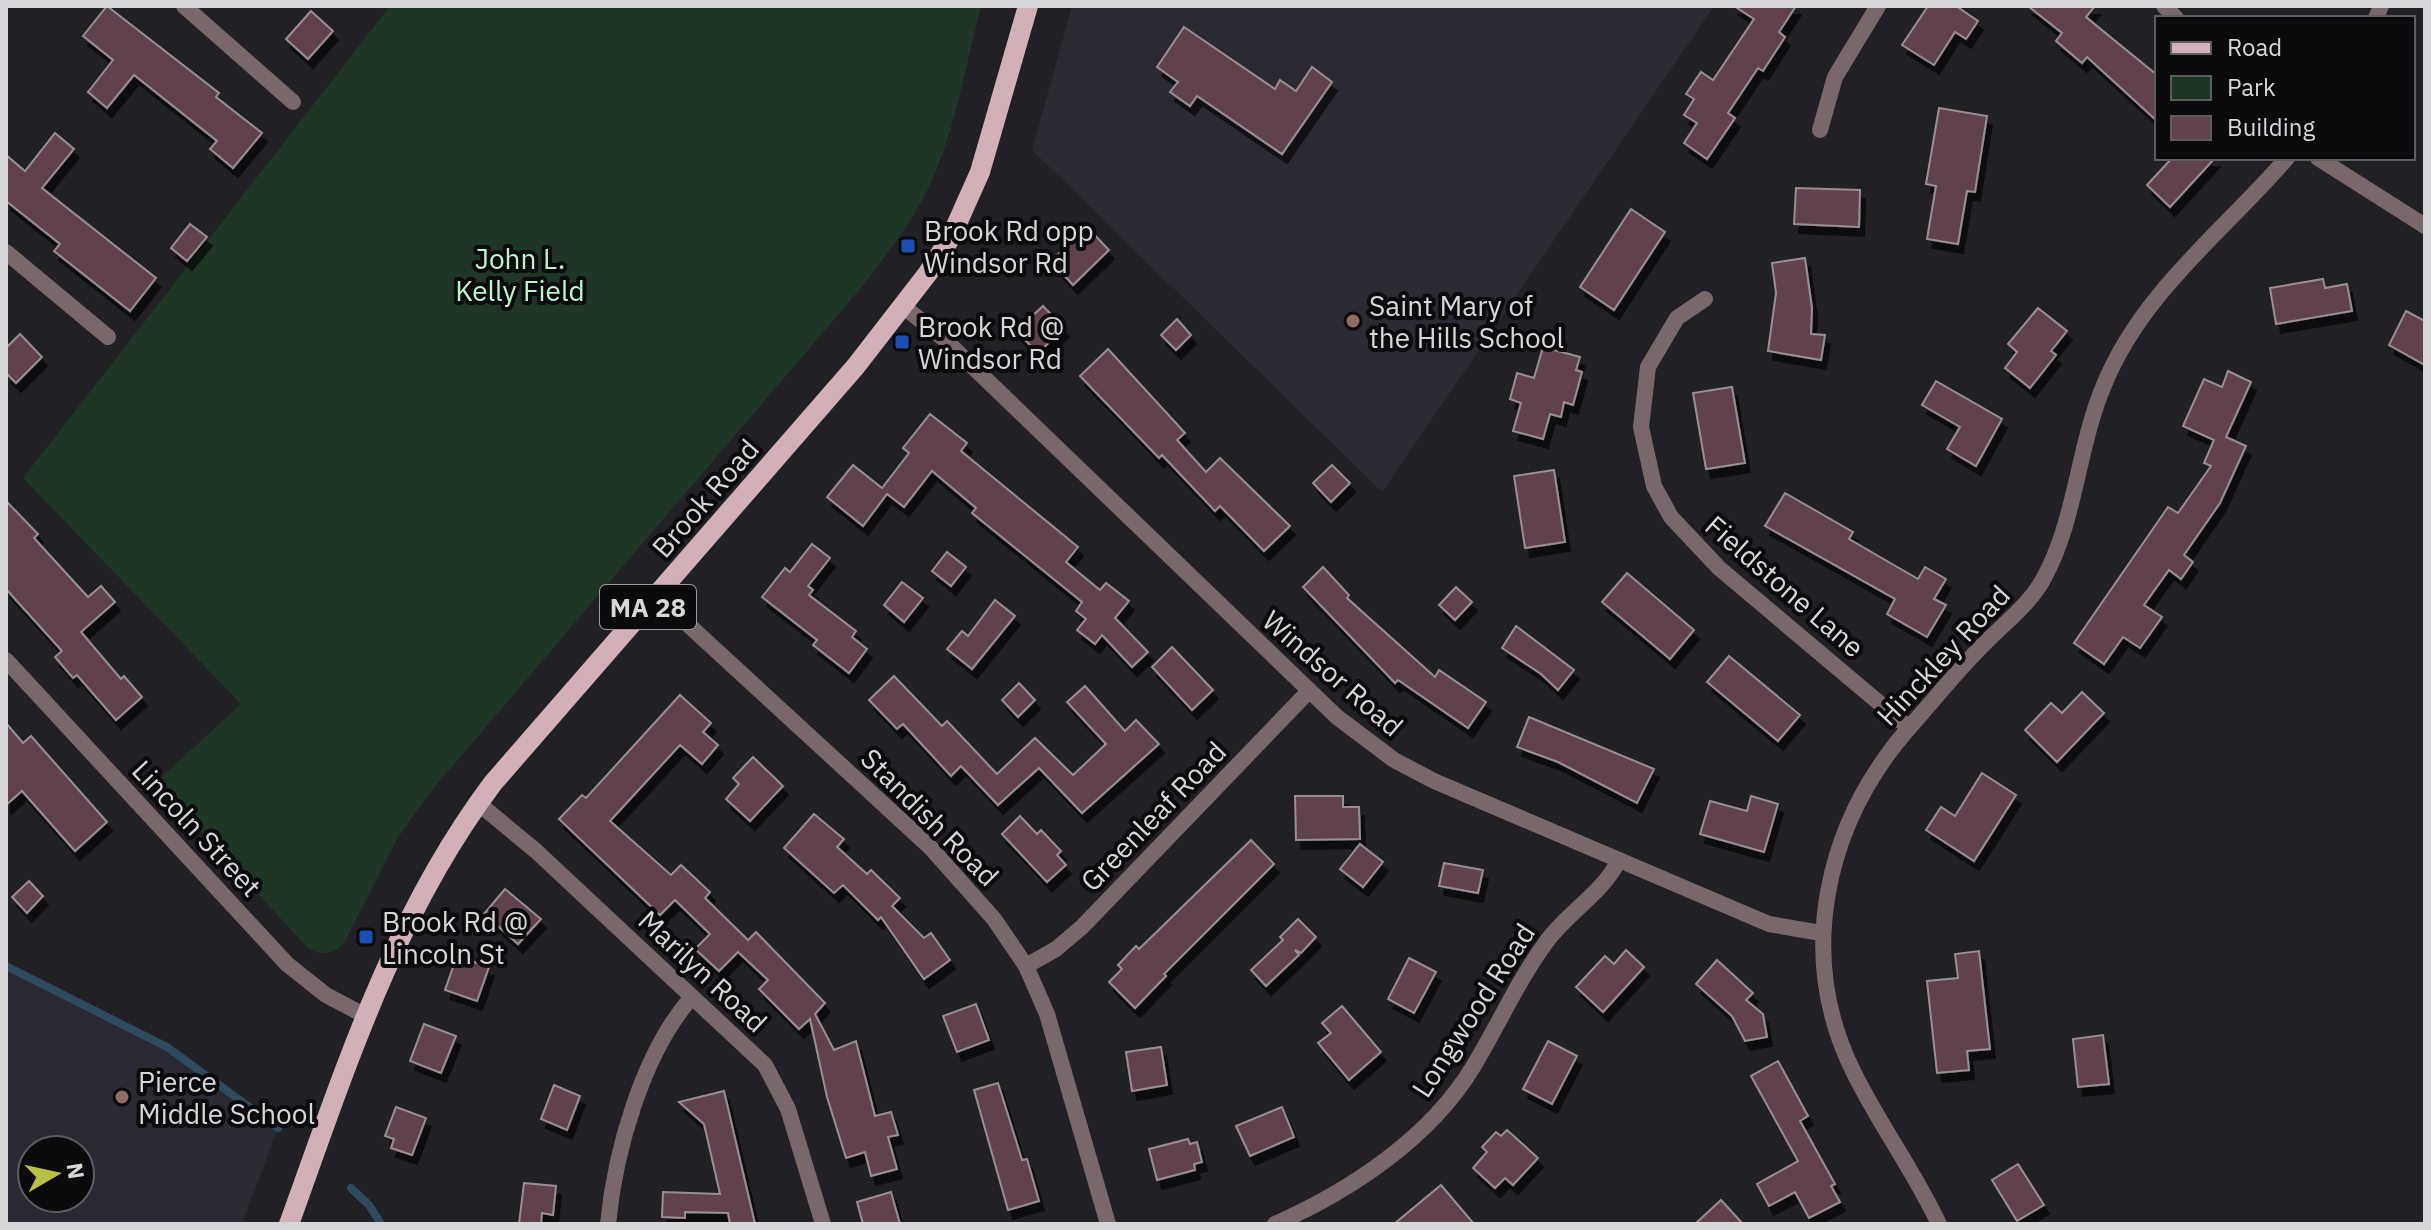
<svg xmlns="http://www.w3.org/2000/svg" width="2431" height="1230" font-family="'IBM Plex Sans',sans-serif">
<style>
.built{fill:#2b2932;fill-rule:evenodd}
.green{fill:#1f3526}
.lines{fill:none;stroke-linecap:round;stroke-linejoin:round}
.stream{stroke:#304a5d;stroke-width:8}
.building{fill:#61424e;stroke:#978f92;stroke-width:2;filter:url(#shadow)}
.street{stroke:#78686b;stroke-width:16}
.primary{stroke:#d1b0b7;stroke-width:20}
.transit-dot{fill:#1a4fb4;stroke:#0b0a0c;stroke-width:3}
.education-dot{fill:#8d6e63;stroke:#0b0a0c;stroke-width:3}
.labels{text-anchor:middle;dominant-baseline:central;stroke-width:8;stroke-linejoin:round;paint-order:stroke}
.shield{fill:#0b0a0c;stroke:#9a999c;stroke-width:2}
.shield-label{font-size:26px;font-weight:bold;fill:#d7d6d9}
.poi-label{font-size:28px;fill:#d7d6d9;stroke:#0b0a0c;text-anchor:start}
.park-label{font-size:28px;fill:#bef3cc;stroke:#0b0a0c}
.street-label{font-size:28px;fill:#d7d6d9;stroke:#0b0a0c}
</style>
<defs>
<filter id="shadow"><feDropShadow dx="5" dy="9" stdDeviation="0" flood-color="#0009"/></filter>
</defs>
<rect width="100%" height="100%" fill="#212025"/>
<g class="built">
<polygon points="1072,6 1714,6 1382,492 1032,150"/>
<path d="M6 966 167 1047 278 1128 242 1224H6ZM32 1150H80V1198H32Z"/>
</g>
<path class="green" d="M390 6H981C964 71 954 141 922 201 906 230 885 256 866 282L432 790 397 839 344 943C333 955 319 957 306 946L155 783 241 704 23 478Z"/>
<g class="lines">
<g class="stream">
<polyline points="6,966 167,1047 278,1128"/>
<polyline points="351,1188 369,1205 381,1224"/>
</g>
</g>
<g class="building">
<polygon points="107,6 219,93 216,97 262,133 233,168 210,149 217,141 134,75 107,108 88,92 113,60 83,36"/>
<polygon points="1734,6 1796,6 1779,32 1785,37 1763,71 1758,68 1728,113 1735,118 1707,159 1684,143 1697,123 1684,115 1694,99 1686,94 1701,72 1713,80 1754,19"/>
<polygon points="1928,6 1956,6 1978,21 1966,39 1955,32 1934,65 1902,45"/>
<polygon points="2028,6 2095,6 2086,17 2157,75 2157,121 2087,57 2082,63 2056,41 2062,33"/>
<polygon points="311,11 333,31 308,59 286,39"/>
<polygon points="1184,27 1275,89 1280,80 1296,91 1312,67 1332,82 1282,154 1197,96 1190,106 1170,92 1178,82 1157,67"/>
<polygon points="1939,108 1987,116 1975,192 1967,191 1958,244 1927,239 1936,186 1926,184"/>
<polygon points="55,133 74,149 42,188 156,278 130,311 54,251 60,244 6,201 6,155 25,171"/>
<polygon points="2172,158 2215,158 2170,207 2147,185"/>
<polygon points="1796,188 1860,190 1859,227 1794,224"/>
<polygon points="1631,209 1665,232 1614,310 1580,287"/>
<polygon points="190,224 207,237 187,261 171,248"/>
<polygon points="1087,227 1109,250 1073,285 1051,261"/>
<polygon points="1805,258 1812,308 1811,334 1825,335 1821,360 1768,351 1776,293 1772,263"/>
<polygon points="2323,279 2325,288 2347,284 2352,311 2276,324 2270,288"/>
<polygon points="1043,306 1064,328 1038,353 1016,331"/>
<polygon points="2038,308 2067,331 2051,351 2056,355 2030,388 2005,368 2017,352 2008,344"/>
<polygon points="2406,311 2425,321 2425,365 2389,345"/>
<polygon points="1177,319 1191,335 1176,350 1161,335"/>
<polygon points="20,334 42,357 16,383 6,373 6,348"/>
<polygon points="1543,347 1580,357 1576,370 1582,372 1573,405 1564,402 1561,417 1550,414 1543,439 1513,431 1521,403 1510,399 1517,373 1534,378"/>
<polygon points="1108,349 1185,433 1177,440 1206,472 1220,458 1290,526 1264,551 1220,506 1215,511 1162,455 1159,458 1080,376"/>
<polygon points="2228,371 2251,382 2226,437 2246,446 2220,503 2184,555 2193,562 2181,579 2169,570 2144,605 2162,617 2140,648 2123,637 2104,664 2074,643 2168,507 2178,513 2211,466 2204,463 2214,440 2183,426 2204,379 2222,387"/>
<polygon points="1936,381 2002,419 1976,466 1947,449 1960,427 1922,405"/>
<polygon points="1732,387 1745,463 1706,469 1693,393"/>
<polygon points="930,414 967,443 961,451 1078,547 1066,562 1100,590 1106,583 1129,601 1115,618 1148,652 1132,667 1102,635 1095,644 1077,630 1086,619 1076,611 1082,602 972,513 976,508 932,471 904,507 887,494 863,526 827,497 853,465 882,488 909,453 903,448"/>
<polygon points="1332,465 1350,483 1331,502 1313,483"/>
<polygon points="1554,470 1565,542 1525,548 1514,476"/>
<polygon points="1785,493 1853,532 1849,539 1918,579 1925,567 1946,579 1934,599 1946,605 1927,637 1887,614 1895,599 1765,526"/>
<polygon points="6,501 38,534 34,538 88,597 101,586 115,602 81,632 121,679 124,676 142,697 116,720 77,675 73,678 55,657 62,651 6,589"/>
<polygon points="812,544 830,558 808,586 813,590 809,595 856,631 852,637 867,649 849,673 813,645 817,640 762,597 785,568 790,572"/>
<polygon points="947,552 966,567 951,586 932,571"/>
<polygon points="1323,567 1349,595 1347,598 1435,677 1439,670 1486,702 1468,728 1398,680 1395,683 1303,587"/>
<polygon points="1627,573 1694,630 1670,659 1602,602"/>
<polygon points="902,582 923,598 904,622 884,605"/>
<polygon points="1456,587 1472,602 1455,620 1439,605"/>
<polygon points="995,600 1015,616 972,669 947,649 962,631 968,636"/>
<polygon points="1516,626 1574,670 1558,690 1541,674 1502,648"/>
<polygon points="1172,647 1213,690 1192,710 1152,667"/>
<polygon points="1729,656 1800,715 1778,741 1707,682"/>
<polygon points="894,676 942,726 947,721 997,774 1035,738 1073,775 1106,744 1067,702 1085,686 1125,731 1136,720 1159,744 1082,813 1039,768 998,805 961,766 951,776 903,724 897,729 869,700"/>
<polygon points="1019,683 1035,700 1018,717 1002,700"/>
<polygon points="2082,692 2104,713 2057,762 2025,730 2051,703 2062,713"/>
<polygon points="680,695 711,723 703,732 718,745 702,764 680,745 610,821 671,875 681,865 710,892 705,898 748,940 756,932 825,1003 815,1014 834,1050 856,1041 875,1116 891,1112 898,1135 888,1137 897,1169 871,1176 865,1152 846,1158 827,1097 810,1019 799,1029 759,989 768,980 738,952 719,971 695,949 710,934 675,900 660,915 559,819 582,795 586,798"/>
<polygon points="1529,717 1654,769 1637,803 1558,762 1517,747"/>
<polygon points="6,723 23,743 31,736 107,822 75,851 22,791 6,805"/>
<polygon points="753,757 783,786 750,821 726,799 739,784 733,778"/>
<polygon points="1982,773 2016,795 1974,861 1926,830 1941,807 1955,816"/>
<polygon points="1295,796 1343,796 1343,807 1359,807 1360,839 1296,840"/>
<polygon points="1751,796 1778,804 1764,852 1700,834 1710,801 1747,811"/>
<polygon points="814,814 844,839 837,847 867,874 871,870 900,898 892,906 924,938 931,933 950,960 924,979 881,917 878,920 843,885 834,893 784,848"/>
<polygon points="1020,816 1037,834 1041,830 1061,851 1057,855 1066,865 1047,882 1002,834"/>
<polygon points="1251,840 1274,864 1164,974 1166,976 1135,1008 1109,982 1122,969 1118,965 1136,946 1139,949"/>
<polygon points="1360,844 1383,862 1363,887 1340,869"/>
<polygon points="1444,863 1483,870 1478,893 1439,886"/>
<polygon points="29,881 43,896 27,913 12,897"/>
<polygon points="505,889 541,919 518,944 484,914"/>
<polygon points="1298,919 1316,937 1301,953 1295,950 1299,955 1266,986 1251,970 1283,940 1280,937"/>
<polygon points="1626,950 1644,967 1603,1012 1576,987 1605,956 1614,964"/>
<polygon points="1979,951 1990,1049 1967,1051 1969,1070 1937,1073 1927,981 1958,978 1955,954"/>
<polygon points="457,956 489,967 477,1001 445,990"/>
<polygon points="1409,958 1436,972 1414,1013 1388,999"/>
<polygon points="1717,960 1753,993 1746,1000 1763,1014 1767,1037 1745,1041 1732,1016 1696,984"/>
<polygon points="976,1004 989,1040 957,1052 943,1016"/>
<polygon points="1342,1006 1381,1052 1349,1080 1318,1043 1331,1033 1322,1023"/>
<polygon points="424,1024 456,1036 441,1073 410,1061"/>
<polygon points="2103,1035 2109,1084 2078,1087 2073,1039"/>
<polygon points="1548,1041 1577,1056 1552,1104 1523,1089"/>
<polygon points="1161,1047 1167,1085 1132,1091 1126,1052"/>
<polygon points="1778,1061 1808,1116 1800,1121 1835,1184 1831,1186 1840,1202 1809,1218 1795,1192 1769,1206 1757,1184 1798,1161 1751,1076"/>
<polygon points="998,1083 1022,1160 1027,1159 1039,1201 1008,1210 974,1090"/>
<polygon points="554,1085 580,1096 567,1130 541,1119"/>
<polygon points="724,1091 755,1224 730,1224 728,1213 685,1212 685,1218 662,1217 663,1192 720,1194 704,1124 679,1102"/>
<polygon points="396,1107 426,1118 412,1155 391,1148 394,1139 385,1136"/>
<polygon points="1282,1107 1294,1137 1250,1156 1236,1126"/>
<polygon points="1507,1130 1538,1158 1513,1185 1505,1178 1495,1188 1473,1168 1487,1152 1482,1147 1496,1132 1501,1136"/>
<polygon points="1188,1139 1190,1144 1197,1142 1202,1162 1194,1164 1195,1170 1157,1180 1149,1149"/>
<polygon points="2018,1164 2044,1205 2017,1221 1992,1180"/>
<polygon points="524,1183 556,1186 553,1215 542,1213 541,1224 519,1224"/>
<polygon points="1441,1185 1474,1224 1394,1224"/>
<polygon points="891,1192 900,1224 863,1224 857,1202"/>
<polygon points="1721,1200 1743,1224 1695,1224"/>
</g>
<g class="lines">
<g class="street">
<polyline points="184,6 293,102"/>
<polyline points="2164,6 2176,18"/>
<polyline points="2376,18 2381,6"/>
<polyline points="1820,130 1835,77 1878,6"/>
<polyline points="2318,158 2425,226"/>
<polyline points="6,252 108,337"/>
<polyline points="1705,299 1677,318 1648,367 1641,427 1654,486 1671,517 1719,568 1909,728"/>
<polyline points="904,307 944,339 1337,717 1394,760 1434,781 1769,924 1821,933"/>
<polyline points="657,596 930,847 994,919 1026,966 1047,1014 1108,1224"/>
<polyline points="6,660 287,964 326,995 364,1015"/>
<polyline points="478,803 536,851 765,1065 788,1109 823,1224"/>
<polyline points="1026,966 1056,949 1082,927 1309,691"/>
<path d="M608 1224C615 1151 643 1052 692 997"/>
<path d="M1275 1224C1350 1191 1430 1138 1473 1067 1498 1026 1518 980 1547 941 1569 911 1602 894 1619 860"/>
<path d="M1939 1224C1914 1171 1879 1124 1853 1071 1796 955 1825 825 1908 729 1934 700 1959 668 1987 641 2008 620 2031 603 2045 576 2076 518 2078 446 2104 385 2142 292 2223 232 2287 158"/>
</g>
<path class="primary" d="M289 1224C345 1070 393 916 493 783L856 366 928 273 951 237 980 172 1028 6"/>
</g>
<g class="transit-dot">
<rect x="900" y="238" width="16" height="16" rx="4"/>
<rect x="894" y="334" width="16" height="16" rx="4"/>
<rect x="358" y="929" width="16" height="16" rx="4"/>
</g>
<g class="education-dot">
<circle cx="1353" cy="321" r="8"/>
<circle cx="122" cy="1097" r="8"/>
</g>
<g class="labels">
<rect class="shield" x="600" y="585" width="96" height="44" rx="6"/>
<g class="shield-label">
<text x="648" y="607">MA 28</text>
</g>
<g class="poi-label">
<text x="924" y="230">Brook Rd opp<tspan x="924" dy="32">Windsor Rd</tspan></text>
<text x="1369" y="305">Saint Mary of<tspan x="1369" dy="32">the Hills School</tspan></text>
<text x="918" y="326">Brook Rd @<tspan x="918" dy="32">Windsor Rd</tspan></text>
<text x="382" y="921">Brook Rd @<tspan x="382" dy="32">Lincoln St</tspan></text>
<text x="138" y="1081">Pierce<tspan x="138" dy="32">Middle School</tspan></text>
</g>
<g class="park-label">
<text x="520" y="258">John L.<tspan x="520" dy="32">Kelly Field</tspan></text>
</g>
<g class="street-label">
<text transform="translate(705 498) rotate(-49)">Brook Road</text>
<text transform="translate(1785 586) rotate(41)">Fieldstone Lane</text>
<text transform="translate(1943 655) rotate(-47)">Hinckley Road</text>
<text transform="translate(1333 673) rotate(41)">Windsor Road</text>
<text transform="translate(1153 816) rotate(-46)">Greenleaf Road</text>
<text transform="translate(930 817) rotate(45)">Standish Road</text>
<text transform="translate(197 828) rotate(47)">Lincoln Street</text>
<text transform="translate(703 971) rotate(43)">Marilyn Road</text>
<text transform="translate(1473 1010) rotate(-57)">Longwood Road</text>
</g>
</g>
<rect width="2431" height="1230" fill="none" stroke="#d7d6d9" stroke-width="16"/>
<rect x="2155" y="16" width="260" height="144" fill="#0b0a0c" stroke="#5d5c5e" stroke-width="2"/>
<rect x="2171" y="42" width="40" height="12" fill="#d1b0b7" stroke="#5d5c5e" stroke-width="2"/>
<text x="2227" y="56" font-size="24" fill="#d7d6d9">Road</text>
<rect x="2171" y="76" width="40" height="24" fill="#1f3526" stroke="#5d5c5e" stroke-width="2"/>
<text x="2227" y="96" font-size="24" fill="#d7d6d9">Park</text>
<rect x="2171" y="116" width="40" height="24" fill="#61424e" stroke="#5d5c5e" stroke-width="2"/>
<text x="2227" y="136" font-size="24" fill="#d7d6d9">Building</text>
<g transform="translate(56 1174) rotate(81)"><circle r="38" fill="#0b0a0c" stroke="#5d5c5e" stroke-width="2"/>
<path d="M0-6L14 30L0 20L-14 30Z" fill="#b9c046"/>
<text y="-12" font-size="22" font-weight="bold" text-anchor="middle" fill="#d7d6d9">N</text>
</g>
</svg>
